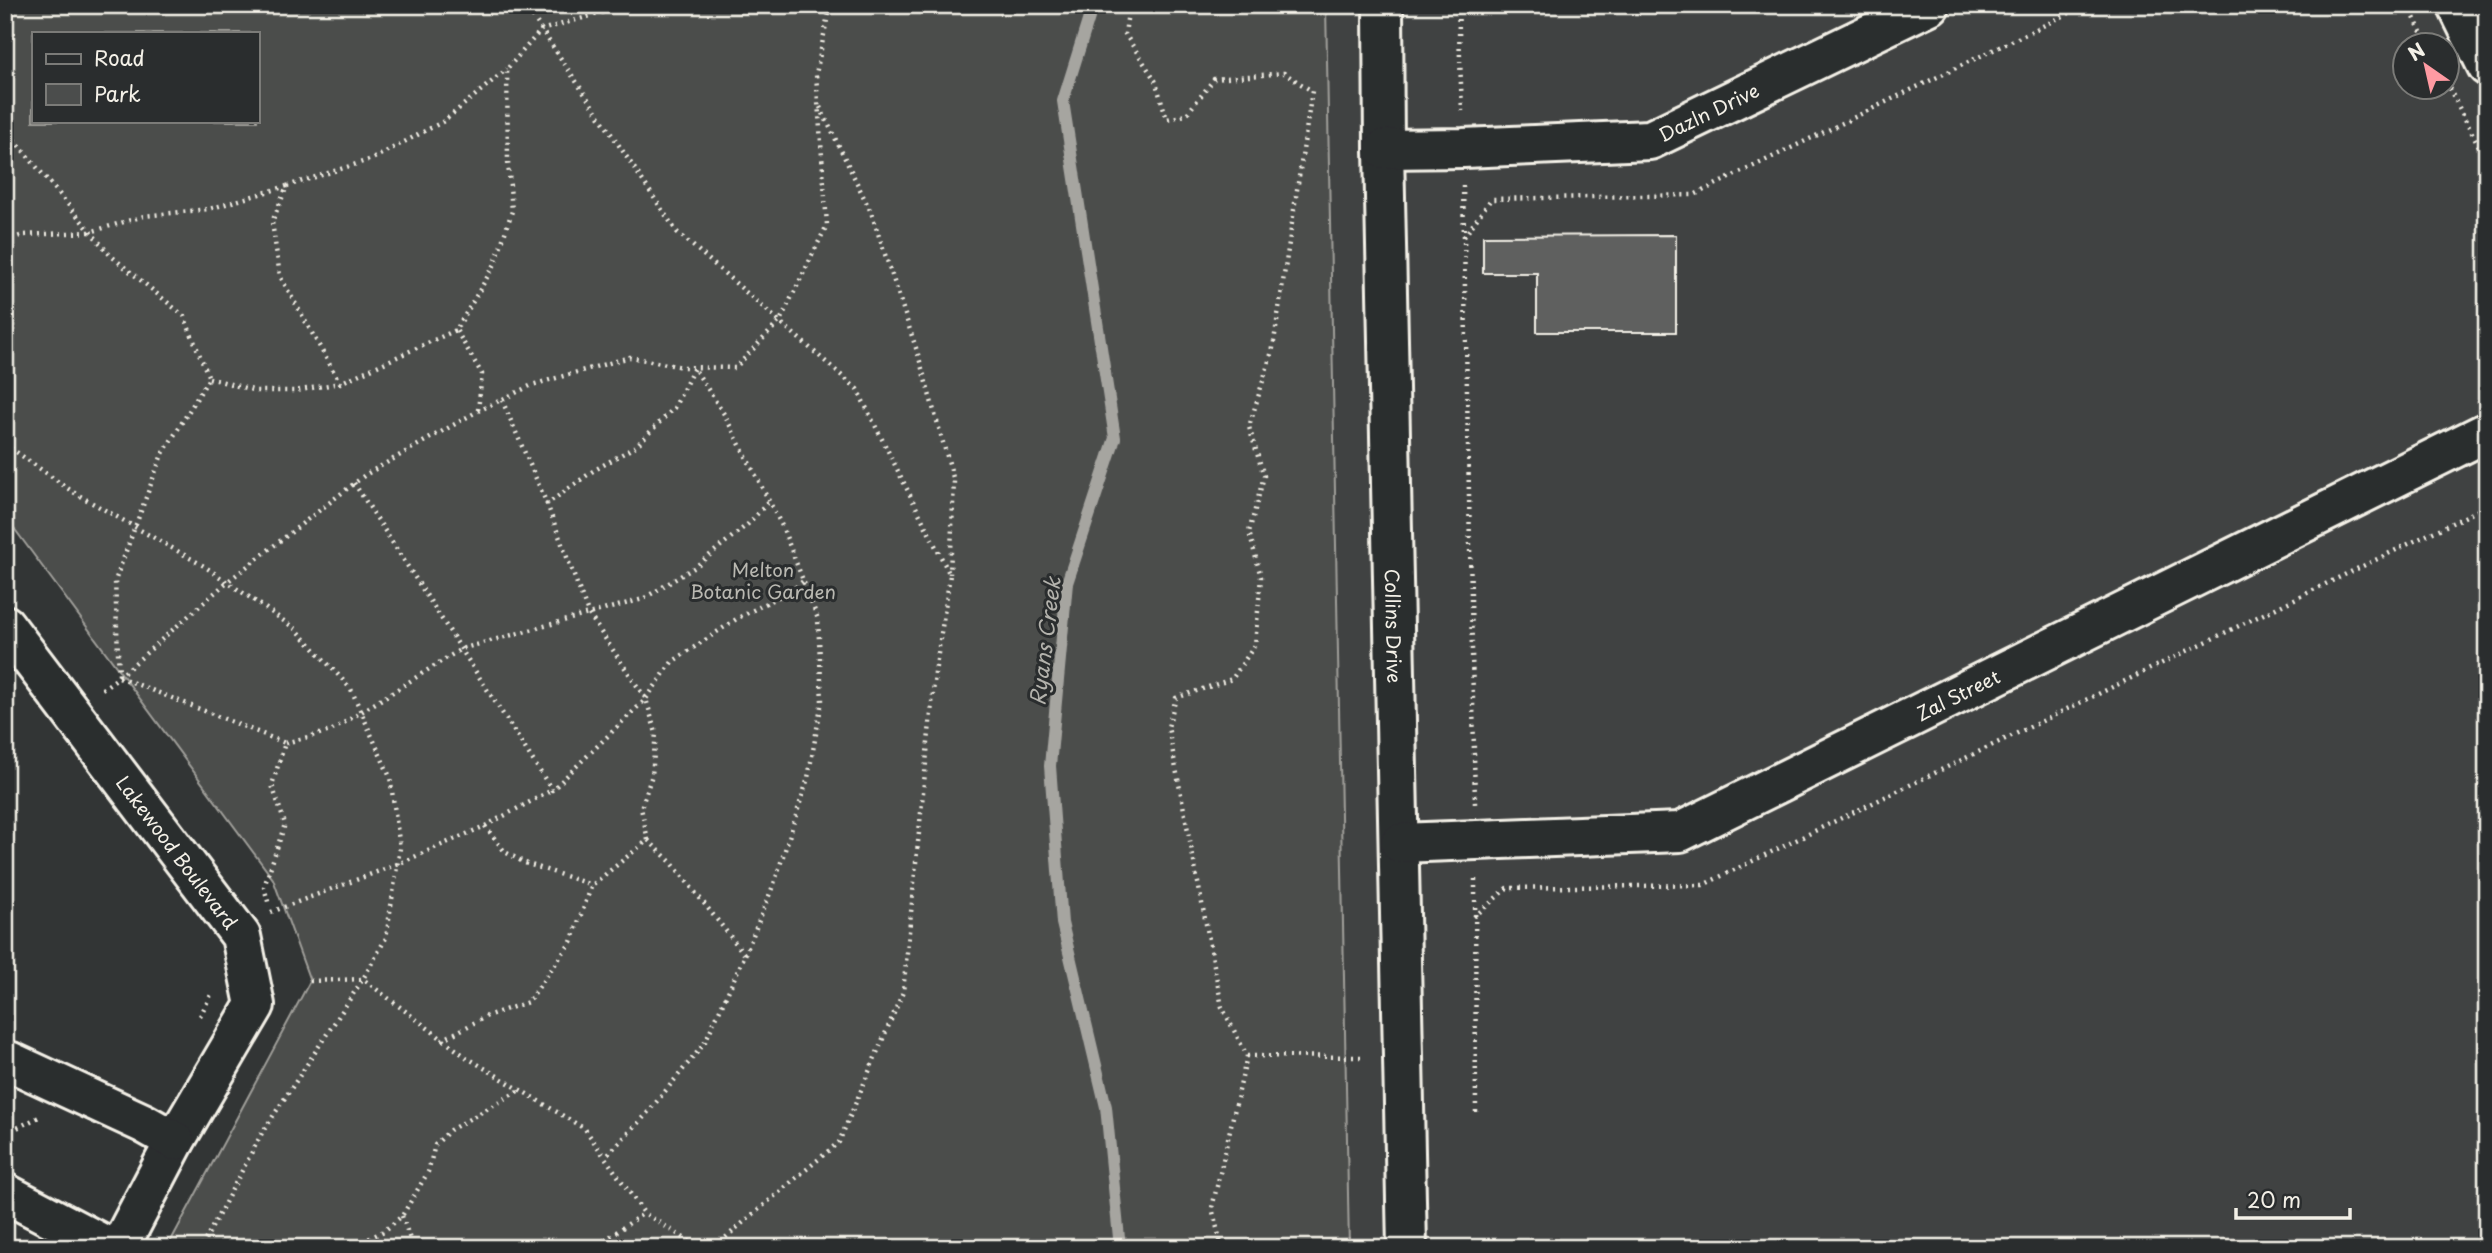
<svg xmlns="http://www.w3.org/2000/svg" width="2492" height="1253" font-family="'Playpen Sans',sans-serif">
<style>
.built{fill:#404242;fill-rule:evenodd}
.green{fill:#4b4d4c;stroke:#a09f9a;stroke-width:2;fill-rule:evenodd}
.lines{fill:none;stroke-linecap:round;stroke-linejoin:round}
.stream{stroke:#a6a5a0;stroke-width:12}
.building{fill:#5f605f;stroke:#f4f1e8;stroke-width:2}
.minor-casing{stroke:#f4f1e8;stroke-width:44}
.path{stroke:#f4f1e8;stroke-width:4.5;stroke-dasharray:2 5;stroke-linecap:butt}
.minor{stroke:#2a2d2e;stroke-width:38}
.labels{text-anchor:middle;dominant-baseline:central;stroke-width:6;stroke-linejoin:round;paint-order:stroke}
.street-label{font-size:19px;fill:#f4f1e8;stroke:#2a2d2e}
.park-label{font-size:19px;fill:#b9b8b1;stroke:#2a2d2e}
.water-label{font-size:21px;font-style:italic;fill:#b3b2ac;stroke:#2a2d2e}
</style>
<rect width="100%" height="100%" fill="#323535"/>
<filter id="ink" filterUnits="userSpaceOnUse"><feTurbulence type="fractalNoise" baseFrequency=".0143" numOctaves="2"/><feDisplacementMap in="SourceGraphic" scale="14" xChannelSelector="R" yChannelSelector="G"/><feConvolveMatrix kernelMatrix="1 2 1 2 8 2 1 2 1" color-interpolation-filters="sRGB"/></filter>
<g filter="url(#ink)">
<path class="built" d="M1326 5H2487V1248H1349ZM2404 46H2446V88H2404Z"/>
<path class="green" d="M5 5H1326L1349 1248H167L310 981 273 879 5 516ZM33 33H257V121H33Z"/>
<g class="lines">
<polyline class="stream" points="1093,5 1063,101 1115,438 1067,583 1050,766 1062,923 1106,1107 1120,1248"/>
</g>
<polygon class="building" points="1676,235 1676,332 1537,332 1537,273 1483,273 1483,236"/>
<g class="lines">
<defs>
<g id="minor">
<path id="s1" d="M1383 5 1384 149 1407 1248"/>
<polyline points="2457,5 2487,66"/>
<path id="s2" d="M1384 149 1463 148 1650 140 1930 5"/>
<path id="s3" d="M5 625 241 936 255 1005 175 1141 119 1248"/>
<path id="s4" d="M1400 843 1680 832 2487 432"/>
<polyline points="5,1063 9,1061 143,1123 175,1141"/>
<polyline points="5,1193 110,1248"/>
</g>
</defs>
<use href="#minor" class="minor-casing"/>
<g class="path">
<polyline points="525,5 677,232 857,389 950,575 935,673 903,992 839,1142 713,1248"/>
<polyline points="1129,5 1125,34 1155,80 1167,119 1186,115 1214,79 1284,73 1312,91 1273,348 1249,427 1264,476 1249,532 1261,577 1255,645 1232,679 1176,698 1168,727 1222,1007 1247,1056 1212,1208 1222,1248"/>
<polyline points="1458,5 1462,111"/>
<polyline points="2408,5 2428,46"/>
<polyline points="2446,82 2487,162"/>
<polyline points="820,107 871,212 917,351 954,481 950,574"/>
<polyline points="5,129 110,255 184,316 209,378 161,457 115,581 119,676"/>
<polyline points="287,186 372,159 444,121 507,69"/>
<polyline points="1463,186 1475,804"/>
<polyline points="1464,237 1491,199 1694,195 2086,5"/>
<polyline points="5,241 23,235 90,232 144,216 209,209 287,186 272,222 280,276 340,383 456,330"/>
<polyline points="209,378 256,391 295,391 340,383"/>
<polyline points="502,400 547,504"/>
<polyline points="478,410 482,374 456,330 495,264 512,211 508,162 507,69 541,30 629,5"/>
<polyline points="5,444 73,492 204,566 297,630 351,689 390,777 400,848 386,938 363,979 262,1133 201,1248"/>
<polyline points="354,483 552,790 646,699 672,662 738,618 792,590 803,581"/>
<polyline points="119,677 227,582 365,475 478,411 532,385 630,357 682,367 735,368 780,321 827,225 816,74 830,5"/>
<polyline points="102,689 119,677 285,743 272,785 285,824 264,887 269,905"/>
<polyline points="285,743 331,731 461,649 643,599 695,567 748,524 770,500"/>
<polyline points="485,826 505,852 525,863 592,885"/>
<polyline points="648,840 641,808 652,775 656,733 646,699 588,613 547,504 593,471 636,446 674,408 694,368 724,414 782,526 818,619 822,701 808,778 775,881 745,955"/>
<polyline points="1475,879 1476,1116"/>
<polyline points="271,912 398,864 485,826 552,790"/>
<polyline points="1474,917 1507,888 1703,885 2487,506"/>
<polyline points="310,981 363,979 466,1057 585,1129 644,1213 700,1248"/>
<polyline points="200,1016 212,993"/>
<polyline points="442,1040 487,1016 528,1002 571,942 592,885 648,840 672,863 745,955 704,1044 644,1117 605,1157"/>
<polyline points="1247,1056 1365,1057"/>
<polyline points="5,1134 39,1117"/>
<polyline points="402,1216 413,1248"/>
<polyline points="350,1248 384,1231 402,1216 428,1172 435,1145 450,1130 520,1090"/>
<polyline points="593,1248 644,1213"/>
</g>
<use href="#minor" class="minor"/>
</g>
</g>
<g class="labels">
<g class="street-label">
<text stroke="none"><textPath href="#s2" startOffset="331">Dazln Drive</textPath></text>
<text stroke="none"><textPath href="#s1" startOffset="621">Collins Drive</textPath></text>
<text stroke="none"><textPath href="#s4" startOffset="590">Zal Street</textPath></text>
<text stroke="none"><textPath href="#s3" startOffset="285">Lakewood Boulevard</textPath></text>
</g>
<g class="park-label">
<text x="763" y="569">Melton<tspan x="763" dy="22">Botanic Garden</tspan></text>
</g>
<g class="water-label">
<text transform="translate(1044 641) rotate(-83)">Ryans Creek</text>
</g>
</g>
<rect width="2492" height="1253" fill="none" stroke="#2a2d2e" stroke-width="28"/>
<rect x="14" y="14" width="2464" height="1225" fill="none" stroke="#f4f1e8" stroke-width="2.5" filter="url(#ink)"/>
<rect x="32" y="32" width="228" height="91" fill="#2a2d2e" stroke="#7b7b78" stroke-width="2"/>
<rect x="46" y="54" width="35" height="10" fill="#2a2d2e" stroke="#7b7b78" stroke-width="2"/>
<text x="94" y="66" font-size="21" fill="#f4f1e8">Road</text>
<rect x="46" y="84" width="35" height="21" fill="#4b4d4c" stroke="#7b7b78" stroke-width="2"/>
<text x="94" y="102" font-size="21" fill="#f4f1e8">Park</text>
<g transform="translate(2426 66) rotate(326)"><circle r="33" fill="#2a2d2e" stroke="#7b7b78" stroke-width="2"/>
<path d="M0-5L12 26L0 18L-12 26Z" fill="#ff9aa2"/>
<text y="-10" font-size="19" font-weight="bold" text-anchor="middle" fill="#f4f1e8">N</text>
</g>
<path d="M2236 1208v10h114v-10" fill="none" stroke="#f4f1e8" stroke-width="3.5"/>
<text x="2247" y="1208" font-size="21" fill="#f4f1e8" stroke="#2a2d2e" stroke-width="5" paint-order="stroke">20 m</text>
</svg>
